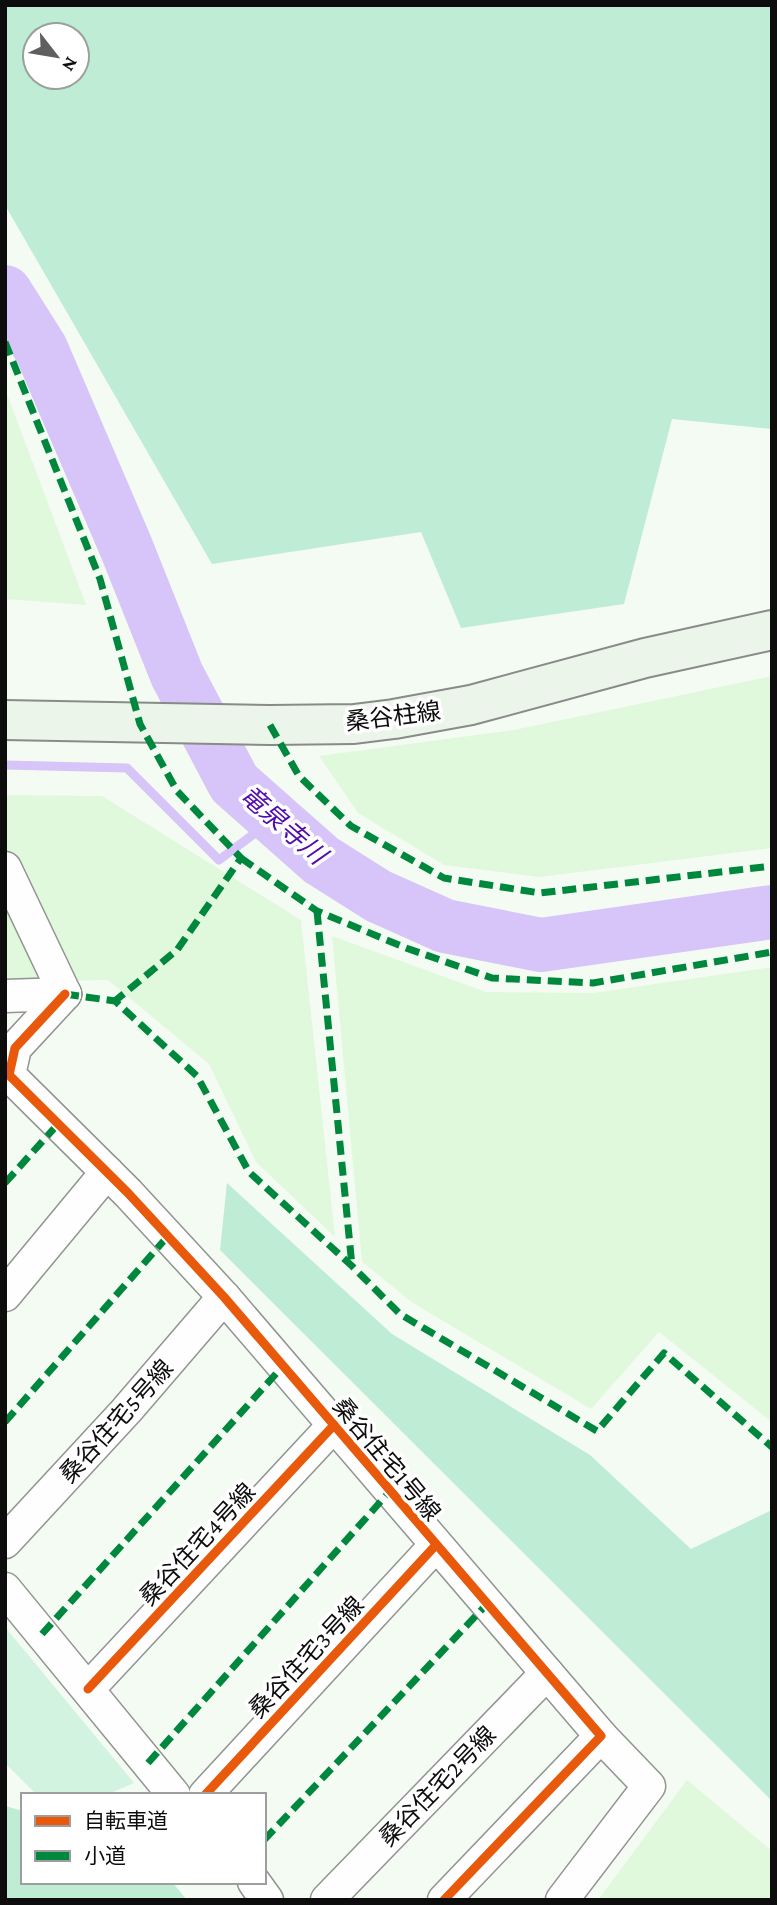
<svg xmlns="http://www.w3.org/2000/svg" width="777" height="1905" font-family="'Crimson Pro','Noto Sans JP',serif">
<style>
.farmland{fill:#e0f9dd}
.green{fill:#d1f3df}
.forest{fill:#beecd4;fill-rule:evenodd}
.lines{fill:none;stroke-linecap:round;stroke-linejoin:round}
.stream{stroke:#d7c4f8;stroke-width:9}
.river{stroke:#d7c4f8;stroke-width:54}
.street-casing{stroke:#919490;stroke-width:35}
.secondary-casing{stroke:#888b87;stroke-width:42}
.street{stroke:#fdfefd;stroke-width:32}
.secondary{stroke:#ebf5ea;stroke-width:38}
.quiet{stroke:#00873e;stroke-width:7;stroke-dasharray:14 7;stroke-linecap:butt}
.cycleway-casing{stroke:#fff;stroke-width:13}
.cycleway{stroke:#e8590c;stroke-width:9}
.labels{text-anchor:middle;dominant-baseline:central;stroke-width:7;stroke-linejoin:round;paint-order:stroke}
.street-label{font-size:24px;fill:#0d0d0d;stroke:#fff}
.water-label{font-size:26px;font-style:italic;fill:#510caa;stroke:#fff}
</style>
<rect width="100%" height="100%" fill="#f4fbf2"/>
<g class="farmland">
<polygon points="5,389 86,605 5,599"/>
<polygon points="772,676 772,848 539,877 444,865 358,813 319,756 514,730"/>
<polygon points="5,795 102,796 301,920 335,1237 256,1162 209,1064 108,980 5,982"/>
<polygon points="332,936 486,992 593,993 772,967 772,1422 659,1332 591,1409 413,1303 362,1262"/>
<polygon points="687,1780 772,1851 772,1900 598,1900"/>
</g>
<polygon class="green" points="5,1627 134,1783 106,1795 37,1795 5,1763"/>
<g class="forest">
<path d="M5 5H772V429L672 419 624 604 461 628 421 532 212 564 5 205ZM35 35H77V77H35Z"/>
<polygon points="227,1183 392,1334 590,1455 691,1549 772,1510 772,1801 220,1250"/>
<polygon points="5,1806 23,1811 23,1882 172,1882 187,1900 5,1900"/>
</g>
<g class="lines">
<polyline class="stream" points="5,765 127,768 219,860 274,819"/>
<polyline class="river" points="5,292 41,349 126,547 177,675 234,783 321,860 378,896 445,926 541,945 772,912"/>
<defs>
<g id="street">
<polyline points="5,868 65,994"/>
<polyline points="65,994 15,1048 9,1075 128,1193 224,1297 601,1736 444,1900"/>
<polyline points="5,996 65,994"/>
<polyline points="5,1295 107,1172"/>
<polyline points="5,1542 126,1411 224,1297"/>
<polyline points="5,1589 174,1795"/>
<polyline points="88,1689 334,1425"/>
<polyline points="205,1795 435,1546"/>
<polyline points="254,1882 267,1900"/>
<polyline points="327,1900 547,1673"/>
<polyline points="562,1900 649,1786 601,1736"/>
</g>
<polyline id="secondary" points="5,720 270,725 354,724 394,719 471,705 645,658 772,630"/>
</defs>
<use href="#street" class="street-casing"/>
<use href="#secondary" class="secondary-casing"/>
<use href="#street" class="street"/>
<use href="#secondary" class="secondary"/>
<g class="quiet">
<polyline points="5,342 100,579 140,724 177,791 241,858 177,950 115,1001"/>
<polyline points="270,725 299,776 351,826 444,878 540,893 772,866"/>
<polyline points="241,858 317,911 406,948 492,978 593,983 772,952"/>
<polyline points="317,911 352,1266"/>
<polyline points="65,994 115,1001 197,1076 249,1172 352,1266 400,1314 597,1431 664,1353 772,1447"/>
<polyline points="5,1183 58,1124"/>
<polyline points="5,1422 168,1236"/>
<polyline points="42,1634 283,1366"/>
<polyline points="148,1763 390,1491"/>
<polyline points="264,1840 487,1604"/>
</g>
<defs>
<g id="cycleway">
<polyline points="65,994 15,1048 9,1075 128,1193 224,1297 601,1736 444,1900"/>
<polyline points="88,1689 334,1425"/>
<polyline points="205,1795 435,1546"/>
</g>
</defs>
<use href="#cycleway" class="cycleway-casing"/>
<use href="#cycleway" class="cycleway"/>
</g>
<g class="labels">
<g class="street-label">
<text transform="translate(393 716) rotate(-7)">桑谷柱線</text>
<text transform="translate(116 1421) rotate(-48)">桑谷住宅5号線</text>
<text transform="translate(387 1459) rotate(50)">桑谷住宅1号線</text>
<text transform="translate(197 1544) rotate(-47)">桑谷住宅4号線</text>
<text transform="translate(306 1657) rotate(-47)">桑谷住宅3号線</text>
<text transform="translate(437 1786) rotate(-46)">桑谷住宅2号線</text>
</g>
<g class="water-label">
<text transform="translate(283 825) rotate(41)">竜泉寺川</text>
</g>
</g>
<rect width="777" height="1905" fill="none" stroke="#0d0d0d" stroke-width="14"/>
<rect x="21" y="1793" width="245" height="91" fill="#ffffff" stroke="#9e9e9e" stroke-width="2"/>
<rect x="35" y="1816" width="35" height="10" fill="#e8590c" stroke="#9e9e9e" stroke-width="2"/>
<text x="84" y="1828" font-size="21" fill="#0d0d0d">自転車道</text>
<rect x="35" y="1851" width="35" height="10" fill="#00873e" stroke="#9e9e9e" stroke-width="2"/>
<text x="84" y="1863" font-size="21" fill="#0d0d0d">小道</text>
<g transform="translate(56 56) rotate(121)"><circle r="33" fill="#ffffff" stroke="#9e9e9e" stroke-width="2"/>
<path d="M0-5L12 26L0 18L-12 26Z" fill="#5e605d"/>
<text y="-10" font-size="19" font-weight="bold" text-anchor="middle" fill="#0d0d0d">N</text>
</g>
</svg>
